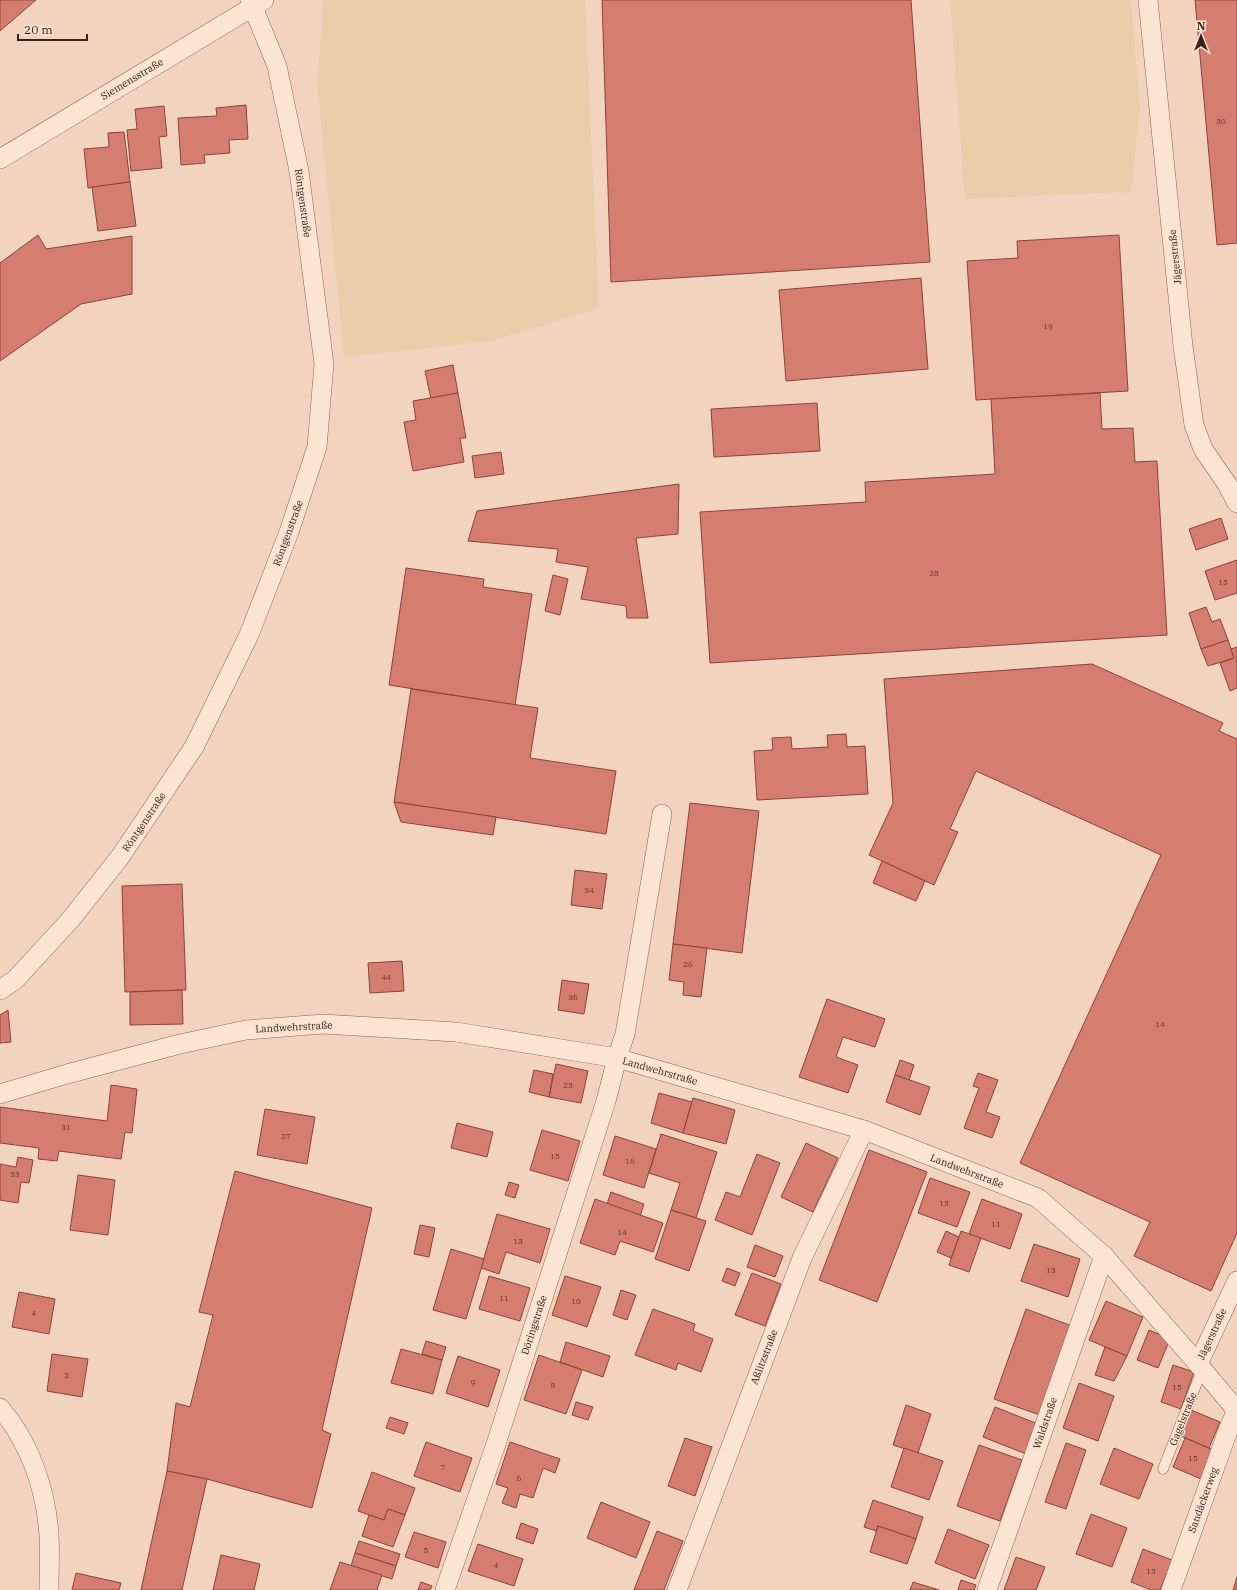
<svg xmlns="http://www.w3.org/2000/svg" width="1237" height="1590" font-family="'IBM Plex Serif',serif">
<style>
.farmland{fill:#e9ceaa}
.building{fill:#d57e6f;stroke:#8e4238}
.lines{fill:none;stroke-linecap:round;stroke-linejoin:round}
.lane-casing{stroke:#8d6355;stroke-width:11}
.street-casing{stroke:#8d6355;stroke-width:20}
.lane{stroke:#fce4d2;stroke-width:10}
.street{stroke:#fce4d2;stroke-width:19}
.labels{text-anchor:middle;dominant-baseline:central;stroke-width:3;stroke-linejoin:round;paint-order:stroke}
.number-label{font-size:8px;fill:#613830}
.street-label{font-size:10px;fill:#3a211b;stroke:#f9e1ce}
</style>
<rect width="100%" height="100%" fill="#f2d4be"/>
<g class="farmland">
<polygon points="324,0 585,0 599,308 493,341 344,357 317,82"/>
<polygon points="950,0 1131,0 1140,107 1131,192 965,199"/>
</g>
<g class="building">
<polygon points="0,0 36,0 0,31"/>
<polygon points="602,0 911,0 930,262 611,282"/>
<polygon points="1195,0 1237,0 1237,243 1217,245"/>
<polygon points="246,105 248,139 229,140 230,153 204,155 205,163 181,165 178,118 217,116 216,108"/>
<polygon points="164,106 167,136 159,137 162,168 131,171 127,130 137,129 135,109"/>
<polygon points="124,132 130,182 88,188 84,149 109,147 108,133"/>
<polygon points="130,182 136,226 98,231 92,187"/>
<polygon points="38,235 46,249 132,236 132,294 81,304 0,361 0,263"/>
<polygon points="1119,235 1128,391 976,400 967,261 1018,258 1017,241"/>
<polygon points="921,278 928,369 786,381 779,290"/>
<polygon points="453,365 458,393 431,399 425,371"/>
<polygon points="458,393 466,438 460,438 464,462 413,471 404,422 416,420 413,401"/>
<polygon points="1100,393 1102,429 1133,428 1135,462 1157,461 1167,635 710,663 700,512 866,502 865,482 995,474 991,399"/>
<polygon points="817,403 820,451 714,457 711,409"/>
<polygon points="501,452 504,474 475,478 472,456"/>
<polygon points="679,484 678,534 636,538 648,618 627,618 626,606 581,599 588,567 556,562 558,549 468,541 477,511"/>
<polygon points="1221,518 1228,539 1196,550 1189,529"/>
<polygon points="1237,560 1237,593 1215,600 1205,571"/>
<polygon points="406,568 484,579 483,587 532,594 515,705 389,685"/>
<polygon points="553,575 568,579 560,615 545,611"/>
<polygon points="1206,607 1212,622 1220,619 1228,640 1201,649 1189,613"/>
<polygon points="1228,640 1234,658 1208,666 1201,649"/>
<polygon points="1237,647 1237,688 1230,691 1220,663 1234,658 1231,649"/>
<polygon points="1092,664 1223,723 1219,731 1237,739 1237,1233 1211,1291 1134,1256 1150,1222 1020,1163 1161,855 976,771 950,829 958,832 934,885 869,855 893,803 884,679"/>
<polygon points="411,689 538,708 530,758 616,771 606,834 394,802"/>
<polygon points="846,734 847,747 865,746 868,794 757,800 754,751 773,750 772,738 791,737 792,749 828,747 827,735"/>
<polygon points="394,802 496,817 493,835 401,822"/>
<polygon points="690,803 759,811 742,953 673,944"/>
<polygon points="882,861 925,881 916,901 873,883"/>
<polygon points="575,870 607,874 602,909 571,905"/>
<polygon points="182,884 186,990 125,992 122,886"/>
<polygon points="673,944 707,948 701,997 683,995 684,982 669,980"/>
<polygon points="402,961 404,991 370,993 368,963"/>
<polygon points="562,980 589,984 584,1014 558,1010"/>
<polygon points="182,990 183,1024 130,1025 130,992"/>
<polygon points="827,999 885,1019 875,1047 843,1037 836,1057 858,1065 848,1093 799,1077"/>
<polygon points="8,1010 11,1042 0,1043 0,1015"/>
<polygon points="900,1060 914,1065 909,1080 895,1075"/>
<polygon points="556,1064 588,1071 581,1103 549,1097"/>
<polygon points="534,1070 553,1074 549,1097 529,1092"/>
<polygon points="978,1073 998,1080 986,1112 1000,1117 992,1138 964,1128 979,1088 973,1086"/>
<polygon points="895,1075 930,1087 920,1115 886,1102"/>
<polygon points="111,1085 137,1089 132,1133 125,1132 121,1159 59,1151 57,1161 38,1159 39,1148 0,1143 0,1107 107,1121"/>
<polygon points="659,1093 692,1102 683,1133 651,1123"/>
<polygon points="693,1098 735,1110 726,1144 683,1133"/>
<polygon points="265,1109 315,1117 307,1164 257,1155"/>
<polygon points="457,1123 493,1132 487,1157 451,1148"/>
<polygon points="542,1130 580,1141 568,1181 530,1170"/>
<polygon points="661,1134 717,1152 696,1218 671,1210 680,1183 649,1173"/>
<polygon points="615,1136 656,1149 644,1188 603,1175"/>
<polygon points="806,1143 838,1158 813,1212 781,1197"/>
<polygon points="869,1150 927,1172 877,1302 819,1280"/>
<polygon points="757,1154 780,1163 752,1235 715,1220 726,1192 740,1197"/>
<polygon points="18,1157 33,1160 29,1183 21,1182 18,1203 0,1200 0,1164 16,1167"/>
<polygon points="235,1171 372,1208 322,1430 331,1434 312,1508 207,1479 167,1471 176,1403 190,1407 213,1315 199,1312"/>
<polygon points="78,1175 115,1180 108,1235 70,1230"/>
<polygon points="930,1178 970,1192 957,1227 918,1213"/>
<polygon points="509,1182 519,1185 515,1198 505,1195"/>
<polygon points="611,1192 644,1204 640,1216 607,1204"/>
<polygon points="595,1199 663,1223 653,1252 620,1241 615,1255 580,1243"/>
<polygon points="982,1199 1022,1214 1010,1249 969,1234"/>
<polygon points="671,1210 706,1221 689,1271 655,1259"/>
<polygon points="497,1214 550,1229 540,1263 506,1252 499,1274 481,1268"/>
<polygon points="420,1225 435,1228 429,1257 414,1254"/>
<polygon points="946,1231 959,1237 951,1258 937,1252"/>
<polygon points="961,1231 981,1238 969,1272 949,1265"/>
<polygon points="1034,1244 1080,1259 1068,1297 1021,1281"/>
<polygon points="755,1245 783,1256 775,1277 747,1267"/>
<polygon points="451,1249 484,1259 466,1319 433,1310"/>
<polygon points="727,1268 740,1273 735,1286 722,1281"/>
<polygon points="752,1273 781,1284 765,1326 735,1315"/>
<polygon points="489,1276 530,1288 520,1321 479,1309"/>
<polygon points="565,1276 601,1287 587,1327 552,1315"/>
<polygon points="621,1290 636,1295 627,1320 613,1315"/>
<polygon points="19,1292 55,1299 49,1334 12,1327"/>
<polygon points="1106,1301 1143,1317 1127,1356 1089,1340"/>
<polygon points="653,1309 695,1324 693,1331 713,1339 701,1372 678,1363 676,1370 635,1355"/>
<polygon points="1026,1309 1072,1326 1040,1415 994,1399"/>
<polygon points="1149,1330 1170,1339 1158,1368 1137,1360"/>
<polygon points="426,1341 446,1347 442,1360 422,1354"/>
<polygon points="566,1342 610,1356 603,1377 560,1362"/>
<polygon points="1105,1347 1127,1356 1114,1381 1095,1375"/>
<polygon points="401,1349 442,1360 433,1394 391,1383"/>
<polygon points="52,1354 88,1359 82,1397 47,1391"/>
<polygon points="539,1355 582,1370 566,1414 524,1400"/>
<polygon points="458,1356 500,1370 488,1407 446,1393"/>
<polygon points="1173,1365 1194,1372 1181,1409 1161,1402"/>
<polygon points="1079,1383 1114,1396 1098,1441 1063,1428"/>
<polygon points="576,1402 593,1407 588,1420 572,1415"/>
<polygon points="906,1405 931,1414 918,1453 893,1445"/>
<polygon points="995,1407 1038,1424 1026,1454 983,1437"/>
<polygon points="1191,1410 1220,1422 1209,1448 1181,1436"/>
<polygon points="390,1417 408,1423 404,1434 386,1428"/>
<polygon points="685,1438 712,1447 695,1496 668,1486"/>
<polygon points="1185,1438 1213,1450 1201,1479 1173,1467"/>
<polygon points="426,1442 472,1458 460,1492 414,1476"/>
<polygon points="510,1442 560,1459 555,1473 543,1468 533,1498 520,1494 516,1508 502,1503 508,1488 496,1484"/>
<polygon points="1066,1443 1086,1450 1066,1509 1045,1502"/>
<polygon points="979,1445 1022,1460 1000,1521 957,1506"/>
<polygon points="904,1448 943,1461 929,1500 891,1487"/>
<polygon points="1114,1448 1153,1464 1139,1499 1100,1484"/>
<polygon points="167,1471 207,1479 182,1590 141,1590"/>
<polygon points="372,1472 415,1488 405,1515 388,1509 384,1520 358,1511"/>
<polygon points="873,1500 923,1517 916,1539 878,1526 876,1531 864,1527"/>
<polygon points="601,1502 650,1522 636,1558 587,1538"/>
<polygon points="388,1509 405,1515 393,1547 362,1536 369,1515 384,1520"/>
<polygon points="1091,1514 1127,1528 1112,1567 1076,1554"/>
<polygon points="521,1523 538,1529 533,1544 516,1538"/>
<polygon points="878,1526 916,1539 907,1564 870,1552"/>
<polygon points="948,1529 989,1545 975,1579 935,1563"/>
<polygon points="657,1531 683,1541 664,1590 634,1590"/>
<polygon points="414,1532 446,1542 438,1568 405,1557"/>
<polygon points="359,1541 400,1554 396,1566 355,1553"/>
<polygon points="478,1544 523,1559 514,1586 468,1571"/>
<polygon points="1143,1549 1172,1560 1160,1590 1151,1590 1131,1582"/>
<polygon points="355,1553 396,1566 392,1579 351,1566"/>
<polygon points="221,1555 260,1564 254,1590 213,1590"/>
<polygon points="1016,1557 1045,1567 1036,1590 1004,1590"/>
<polygon points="340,1562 382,1575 377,1590 330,1590"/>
<polygon points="76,1573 121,1583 119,1590 72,1590"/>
<polygon points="1237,1577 1237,1590 1233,1590"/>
<polygon points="961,1580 976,1585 974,1590 958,1590"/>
<polygon points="421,1582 432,1586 430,1590 418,1590"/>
<polygon points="913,1582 939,1590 910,1590"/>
</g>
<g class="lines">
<defs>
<polyline id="lane" points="1163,1469 1202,1370"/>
<g id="street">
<polyline points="1148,0 1183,346 1194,425 1203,449 1227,484 1237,503"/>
<polyline points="0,159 264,0"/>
<polyline points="0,990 15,980 71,919 120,857 194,747 249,635 289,532 317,447 324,364 299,171 277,66 250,0"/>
<polyline points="0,1094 67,1074 180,1044 246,1030 323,1024 456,1032 617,1058 864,1130 1038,1198 1104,1256 1198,1364 1237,1411"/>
<polyline points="1198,1364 1237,1281"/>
<path d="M0 1408C30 1442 46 1490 49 1535 50 1553 49 1572 49 1590"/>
<polyline points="445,1590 496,1444 606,1101 617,1058 625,1034 662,814"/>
<polyline points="677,1590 802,1258 864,1130"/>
<polyline points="987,1590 1104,1256"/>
<polyline points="1171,1590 1230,1425 1237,1411"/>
</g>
</defs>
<use href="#lane" class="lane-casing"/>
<use href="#street" class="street-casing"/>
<use href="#lane" class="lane"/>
<use href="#street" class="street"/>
</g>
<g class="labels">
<g class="number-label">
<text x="1221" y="121">30</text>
<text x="1048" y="326">19</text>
<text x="934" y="573">28</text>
<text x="1223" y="582">15</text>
<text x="589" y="890">34</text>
<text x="688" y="964">26</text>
<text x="386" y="977">44</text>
<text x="573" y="997">36</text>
<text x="1160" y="1024">14</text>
<text x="568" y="1085">23</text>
<text x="66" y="1127">31</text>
<text x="286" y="1136">27</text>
<text x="555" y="1156">15</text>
<text x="630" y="1161">16</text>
<text x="15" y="1174">33</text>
<text x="944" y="1203">13</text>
<text x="996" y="1224">11</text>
<text x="622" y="1232">14</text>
<text x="518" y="1241">13</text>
<text x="1051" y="1270">13</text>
<text x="504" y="1298">11</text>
<text x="576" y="1301">10</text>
<text x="34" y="1313">4</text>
<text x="67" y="1375">2</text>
<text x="473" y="1382">9</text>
<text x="553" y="1385">8</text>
<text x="1177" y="1387">15</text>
<text x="1193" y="1458">15</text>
<text x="443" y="1467">7</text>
<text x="519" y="1478">6</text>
<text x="426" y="1550">5</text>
<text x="496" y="1565">4</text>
<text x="1151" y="1571">13</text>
</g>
<g class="street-label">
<text transform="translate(132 79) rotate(-31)">Siemensstraße</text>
<text transform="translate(303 203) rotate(82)">Röntgenstraße</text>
<text transform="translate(1175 257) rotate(-96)">Jägerstraße</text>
<text transform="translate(288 533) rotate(-70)">Röntgenstraße</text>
<text transform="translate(144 822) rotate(-56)">Röntgenstraße</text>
<text transform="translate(294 1027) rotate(-3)">Landwehrstraße</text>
<text transform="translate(660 1071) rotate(16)">Landwehrstraße</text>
<text transform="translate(967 1171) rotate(21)">Landwehrstraße</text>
<text transform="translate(534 1325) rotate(-72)">Döringstraße</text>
<text transform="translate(1212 1334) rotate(-65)">Jägerstraße</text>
<text transform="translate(764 1357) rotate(-69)">Aßlitzstraße</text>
<text transform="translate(1183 1419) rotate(-68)">Gagelstraße</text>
<text transform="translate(1045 1423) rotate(-71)">Waldstraße</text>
<text transform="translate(1203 1500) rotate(-70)">Sandäckerweg</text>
</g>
</g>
<g transform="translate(1201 36)" stroke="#f9e1ce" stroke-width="3" paint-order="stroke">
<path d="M0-3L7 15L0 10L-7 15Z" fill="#3a211b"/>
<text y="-6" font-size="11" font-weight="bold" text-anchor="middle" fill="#3a211b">N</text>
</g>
<path d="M18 34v6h69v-6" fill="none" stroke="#3a211b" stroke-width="2"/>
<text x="24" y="34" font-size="12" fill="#3a211b" stroke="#f9e1ce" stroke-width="3" paint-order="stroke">20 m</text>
</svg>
